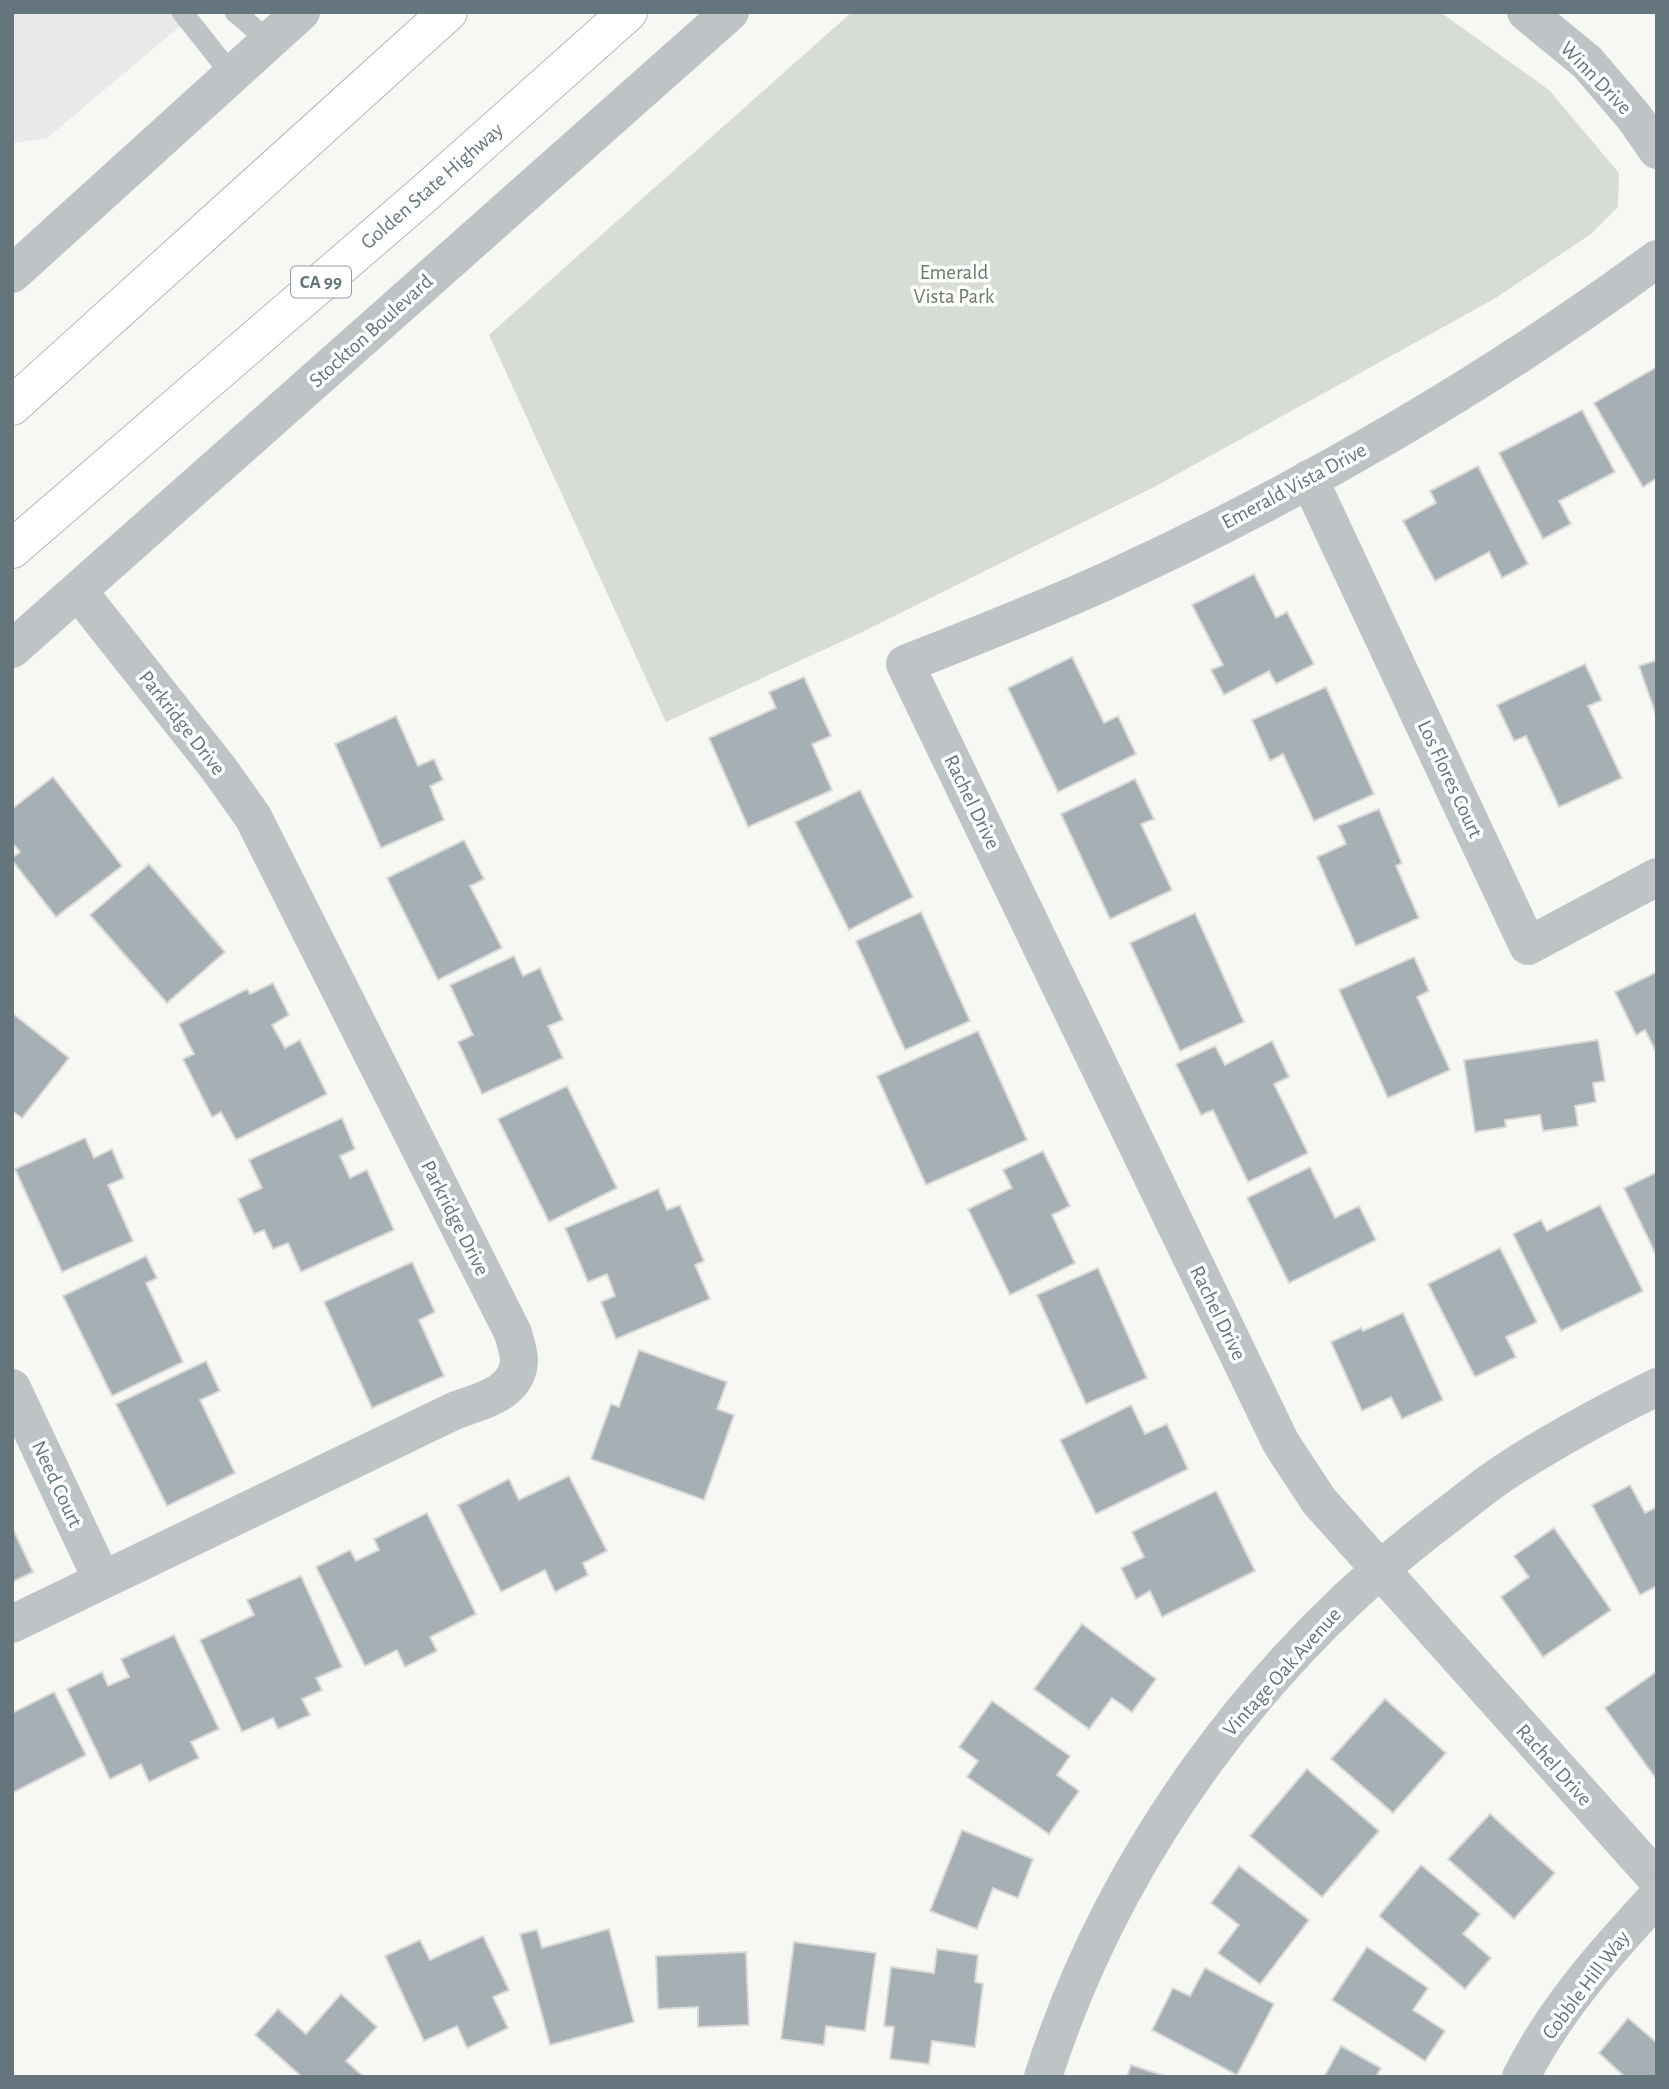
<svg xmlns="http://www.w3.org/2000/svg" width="1669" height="2089" font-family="'Alegreya Sans',sans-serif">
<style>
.built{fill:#e8e9e8}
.green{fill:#d7dcd4}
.building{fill:#a6afb4;stroke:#d9d9d7;stroke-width:2}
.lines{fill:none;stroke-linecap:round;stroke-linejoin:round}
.motorway-casing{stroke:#b2b7b9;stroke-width:40}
.service{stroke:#bec3c6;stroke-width:21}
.minor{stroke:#bec3c6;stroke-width:38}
.tertiary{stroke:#bec3c6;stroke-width:38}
.motorway{stroke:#fff;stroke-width:38}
.labels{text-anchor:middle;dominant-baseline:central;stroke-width:7;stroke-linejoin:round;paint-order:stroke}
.shield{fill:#fff;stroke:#929ea5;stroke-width:2}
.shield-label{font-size:19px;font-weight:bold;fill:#64757e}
.street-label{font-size:21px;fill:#64757e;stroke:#fff}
.park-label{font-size:21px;fill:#6c7b66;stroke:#fff}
</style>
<rect width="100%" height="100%" fill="#f7f7f4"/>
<polygon class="built" points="12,12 197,12 47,138 12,143"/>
<polygon class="green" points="852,12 1440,12 1549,90 1619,173 1618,207 1591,234 1494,299 1154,487 854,636 666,722 489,335"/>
<g class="building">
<polygon points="1657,367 1657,478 1643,487 1594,403"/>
<polygon points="1582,410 1615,472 1559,501 1571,524 1543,539 1499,453"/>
<polygon points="1478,466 1528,564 1502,578 1489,552 1435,581 1403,521 1436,503 1430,491"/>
<polygon points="1254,574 1276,618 1287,612 1314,664 1276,684 1269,671 1224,695 1211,670 1223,665 1192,605"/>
<polygon points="1072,657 1104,723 1118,716 1136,754 1058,792 1008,688"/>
<polygon points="1657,660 1657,718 1639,666"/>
<polygon points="1585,664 1602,700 1588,706 1622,778 1559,807 1526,736 1514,741 1497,705"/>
<polygon points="804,677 831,736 812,744 832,790 748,827 709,738 776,708 769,692"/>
<polygon points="1326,687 1374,794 1314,821 1283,754 1270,761 1252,720"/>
<polygon points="396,716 418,766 434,759 443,780 430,786 444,820 381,848 335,744"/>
<polygon points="53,777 122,866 56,917 12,860 12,858 20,852 12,842 12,809"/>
<polygon points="1135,779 1154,819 1141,824 1172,890 1110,919 1061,814"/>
<polygon points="860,790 913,897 849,930 795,822"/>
<polygon points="1379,809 1402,863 1396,866 1419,918 1356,946 1317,857 1346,844 1338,826"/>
<polygon points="464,840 484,879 470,886 502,948 438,980 387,878"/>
<polygon points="149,864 225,952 167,1003 90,915"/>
<polygon points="921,912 970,1021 905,1050 856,941"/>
<polygon points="1195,913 1244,1022 1180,1051 1130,943"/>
<polygon points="514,956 523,976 540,968 563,1020 548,1026 563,1058 482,1094 458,1042 473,1035 450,985"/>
<polygon points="1414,957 1429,991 1417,997 1450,1070 1388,1098 1339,990"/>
<polygon points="1657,972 1657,1054 1645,1030 1636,1035 1615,992"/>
<polygon points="273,983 289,1015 272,1025 285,1048 300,1040 327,1094 236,1140 221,1112 212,1117 183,1059 194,1054 179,1024 247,989 250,994"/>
<polygon points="12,1013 69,1058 22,1118 12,1111"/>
<polygon points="978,1031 1027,1140 926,1185 877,1076"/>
<polygon points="1598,1040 1605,1081 1593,1083 1596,1102 1575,1106 1578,1126 1543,1131 1540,1115 1505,1120 1506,1127 1475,1132 1464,1060"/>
<polygon points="1272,1041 1289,1077 1274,1084 1308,1153 1248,1182 1213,1110 1201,1115 1176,1064 1215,1046 1225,1065"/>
<polygon points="567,1086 617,1188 549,1222 498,1119"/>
<polygon points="342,1118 355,1149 340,1156 350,1178 367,1170 394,1230 301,1272 288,1243 273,1249 264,1230 254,1234 238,1199 262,1188 249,1160"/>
<polygon points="85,1138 94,1158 112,1149 124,1178 108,1185 133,1241 62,1272 15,1169"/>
<polygon points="1043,1151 1070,1206 1052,1215 1075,1263 1010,1295 968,1209 1012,1188 1003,1170"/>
<polygon points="1310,1167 1335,1218 1359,1206 1376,1240 1289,1283 1247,1198"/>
<polygon points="1657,1172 1657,1257 1624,1188"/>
<polygon points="658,1189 667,1210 680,1205 704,1261 695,1265 710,1299 616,1339 601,1302 615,1296 607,1274 588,1282 565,1228"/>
<polygon points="1600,1205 1643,1291 1561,1331 1513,1234 1541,1220 1547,1231"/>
<polygon points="1500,1248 1537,1322 1506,1337 1516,1357 1475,1377 1428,1284"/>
<polygon points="146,1256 157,1278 146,1283 183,1362 112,1396 63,1296"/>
<polygon points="412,1262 435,1312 419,1320 444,1376 372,1408 324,1302"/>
<polygon points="1098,1268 1147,1378 1086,1404 1037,1295"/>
<polygon points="1403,1313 1443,1400 1402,1419 1391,1397 1362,1411 1331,1342 1361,1328 1363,1331"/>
<polygon points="639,1350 727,1382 717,1409 734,1415 704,1500 591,1459 611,1404 619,1407"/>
<polygon points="206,1361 220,1391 200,1400 235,1473 167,1506 116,1404"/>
<polygon points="1131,1405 1145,1434 1167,1424 1188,1469 1096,1514 1060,1440"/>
<polygon points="569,1476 607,1551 583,1563 588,1575 555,1592 545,1570 501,1592 458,1505 509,1479 519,1500"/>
<polygon points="1630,1485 1645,1513 1657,1507 1657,1586 1640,1595 1592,1505"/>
<polygon points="1216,1491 1255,1571 1162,1617 1150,1591 1136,1599 1121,1568 1144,1557 1132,1532"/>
<polygon points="427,1513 476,1614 430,1637 437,1651 405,1667 397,1650 365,1666 316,1567 350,1550 356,1561 379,1550 374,1539"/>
<polygon points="12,1527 33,1572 12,1582"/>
<polygon points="1554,1528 1611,1610 1543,1657 1501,1597 1529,1577 1514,1556"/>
<polygon points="301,1576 342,1667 316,1678 322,1690 302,1699 310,1715 278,1729 273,1718 242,1732 200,1640 254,1615 247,1600"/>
<polygon points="1082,1624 1156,1679 1132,1712 1112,1698 1089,1729 1034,1689"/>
<polygon points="174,1635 219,1729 191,1742 199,1758 149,1782 141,1764 110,1779 67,1689 102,1672 108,1686 129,1677 121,1659"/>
<polygon points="1656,1672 1657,1674 1657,1780 1605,1708"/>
<polygon points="54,1692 86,1755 12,1793 12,1713"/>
<polygon points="1385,1699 1446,1753 1393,1813 1331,1759"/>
<polygon points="992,1701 1070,1756 1057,1775 1079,1791 1049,1834 967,1777 978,1761 959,1747"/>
<polygon points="1307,1769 1379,1831 1322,1897 1250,1836"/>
<polygon points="1490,1814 1555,1873 1514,1919 1448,1859"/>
<polygon points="962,1830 1033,1859 1018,1898 993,1888 977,1929 930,1911"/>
<polygon points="1421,1865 1480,1914 1463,1934 1491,1958 1465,1989 1379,1916"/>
<polygon points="1239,1866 1309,1920 1260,1984 1218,1953 1239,1925 1211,1903"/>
<polygon points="609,1929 634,2022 550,2045 520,1934 537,1930 542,1948"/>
<polygon points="483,1936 509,1990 493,1997 508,2028 467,2048 457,2026 424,2041 385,1956 420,1940 430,1960"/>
<polygon points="794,1942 876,1953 865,2031 826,2026 824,2045 781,2039"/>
<polygon points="1367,1947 1428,1988 1413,2010 1445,2031 1425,2061 1332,2000"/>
<polygon points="937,1949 978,1955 975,1982 983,1984 975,2047 932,2041 929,2064 890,2059 894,2027 884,2026 891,1967 934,1973"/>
<polygon points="746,1952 749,2025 698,2027 698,2007 658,2009 656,1956"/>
<polygon points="1205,1968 1274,2004 1237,2075 1152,2030 1173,1988 1190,1996"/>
<polygon points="341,1994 377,2027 346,2061 364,2077 302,2077 255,2035 278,2009 306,2034"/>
<polygon points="1628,2018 1657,2043 1657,2077 1625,2077 1599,2053"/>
<polygon points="1341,2046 1381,2068 1376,2077 1324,2077"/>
<polygon points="1131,2065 1168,2077 1127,2077"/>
</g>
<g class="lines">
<defs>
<g id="motorway">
<polyline points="12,406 448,12"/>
<polyline points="12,549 425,193 628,12"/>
</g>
</defs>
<use href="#motorway" class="motorway-casing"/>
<g class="service">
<polyline points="182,12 232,75"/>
<polyline points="235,12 269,41"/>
</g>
<g class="minor">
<polyline points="1526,12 1587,62 1634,117 1657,150"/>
<path d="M1657 259C1490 382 1299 493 1111 579 1043 610 974 637 905 664L1281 1443 1319 1501 1657 1879"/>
<polyline points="1309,479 1528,946 1657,877"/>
<polyline points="12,1388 102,1580"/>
<path d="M12 1624 454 1411C480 1401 518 1394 519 1360 519 1352 515 1341 513 1333L253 817 219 769 78 591"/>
<path d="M1043 2077C1115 1852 1264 1651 1453 1511 1471 1497 1489 1482 1508 1470 1556 1439 1606 1412 1657 1387"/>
<path d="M1521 2077C1555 2009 1606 1952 1657 1897"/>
</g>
<g class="tertiary">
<polyline points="12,274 301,12"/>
<polyline points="12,649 730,12"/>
</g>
<use href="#motorway" class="motorway"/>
</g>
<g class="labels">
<rect class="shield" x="291" y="266.5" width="60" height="31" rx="5"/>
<g class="shield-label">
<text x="321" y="282">CA 99</text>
</g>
<g class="street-label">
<text transform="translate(1596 78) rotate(46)">Winn Drive</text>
<text transform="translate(432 186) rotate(-41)">Golden State Highway</text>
<text transform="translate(371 331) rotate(-42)">Stockton Boulevard</text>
<text transform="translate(1294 486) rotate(-28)">Emerald Vista Drive</text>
<text transform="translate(182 723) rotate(52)">Parkridge Drive</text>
<text transform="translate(1450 779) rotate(65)">Los Flores Court</text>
<text transform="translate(972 802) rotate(64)">Rachel Drive</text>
<text transform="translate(455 1218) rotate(63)">Parkridge Drive</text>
<text transform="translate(1218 1313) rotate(64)">Rachel Drive</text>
<text transform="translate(57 1484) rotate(65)">Need Court</text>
<text transform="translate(1282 1672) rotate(-48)">Vintage Oak Avenue</text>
<text transform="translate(1554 1765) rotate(48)">Rachel Drive</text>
<text transform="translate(1586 1985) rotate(-53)">Cobble Hill Way</text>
</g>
<g class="park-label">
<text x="954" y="272">Emerald<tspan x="954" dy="24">Vista Park</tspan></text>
</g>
</g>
<rect width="1669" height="2089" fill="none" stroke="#64757e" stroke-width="28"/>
</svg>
